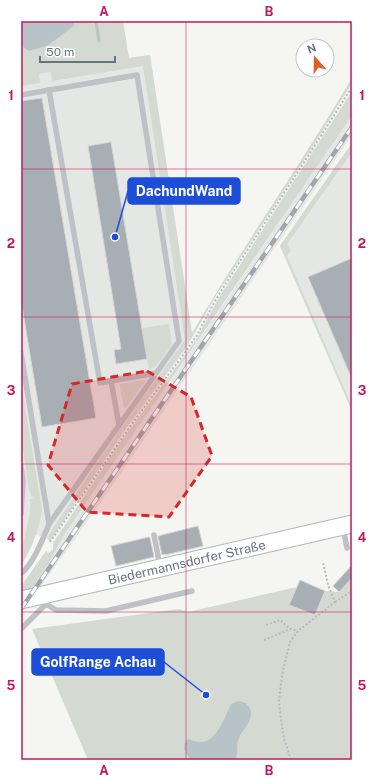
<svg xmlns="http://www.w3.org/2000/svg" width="373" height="781" font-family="'Public Sans',sans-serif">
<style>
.built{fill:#e5e7e5}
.green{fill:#d4dad1}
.water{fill:#b8c3c8}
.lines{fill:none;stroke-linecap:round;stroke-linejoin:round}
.stream{stroke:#b8c3c8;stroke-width:3}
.building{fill:#a7aeb4;stroke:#d6d6d4}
.primary-casing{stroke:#b1b5b9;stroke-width:19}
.path{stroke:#b8babd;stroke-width:2;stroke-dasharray:2 2;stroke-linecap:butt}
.lane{stroke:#bec1c5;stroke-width:5.5}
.primary{stroke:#fff;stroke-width:17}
.rail-casing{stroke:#a1a6ac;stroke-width:4.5}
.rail{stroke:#fff;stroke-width:3;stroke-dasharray:9;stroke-linecap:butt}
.marked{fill:#d62828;fill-opacity:0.2;stroke:#d62828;stroke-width:3;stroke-dasharray:8 5;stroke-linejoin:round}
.grid{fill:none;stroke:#c2185b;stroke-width:1;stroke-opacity:0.55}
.labels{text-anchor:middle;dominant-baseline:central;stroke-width:4;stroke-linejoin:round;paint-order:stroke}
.street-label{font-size:13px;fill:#657382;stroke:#fff}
.leader{fill:none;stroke:#1d4ed8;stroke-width:1.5}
.callout-dot{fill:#1d4ed8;stroke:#fff;stroke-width:1.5}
.callout{fill:#1d4ed8;stroke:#1d4ed8;stroke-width:1.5}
.callout-label{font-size:14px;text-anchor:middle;font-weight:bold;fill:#fff}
.neatline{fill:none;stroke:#c2185b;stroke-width:1.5}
.grid-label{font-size:13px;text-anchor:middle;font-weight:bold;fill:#c2185b}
</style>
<rect width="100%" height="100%" fill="#f5f5f1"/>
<g class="built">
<polygon points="150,55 192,333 50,539 29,533 21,557 21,72"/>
<polygon points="352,116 352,135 110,489 70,546 21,613 21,603 49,563 64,535 273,232 272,231 279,221 280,221"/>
<polygon points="352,143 352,411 280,246"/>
</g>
<g class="green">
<path d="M72 21H123L129 58 150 55 192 333C243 246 301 164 352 78V83L310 151 217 294 186 348 128 426 50 541 47 539 54 527C96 464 139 401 185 340L143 66 52 81 51 72 39 74 40 83 21 86V46L28 51 75 25Z"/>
<polygon points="352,91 352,116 347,123 280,221 279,221 273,231 64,535 49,563 29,592 21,592 21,586 46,551 48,553 50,552 53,549 53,543 116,448 196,340 218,299"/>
<polygon points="352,143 352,152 287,244 291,250 287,256 352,407 352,411 280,246"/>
<polygon points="169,324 172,345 157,365 149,370 142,328"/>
<polygon points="144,380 145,382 126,408 124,408 119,384"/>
<path d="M21 382 42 510C39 528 33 547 23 562L21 561C21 540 32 520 30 499L33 498 34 497H31L30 491H29L21 434Z"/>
<polygon points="352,578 352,760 88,760 32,629 179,609 188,612 297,587 289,605 315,615 325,591 339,592"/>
</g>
<g class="water">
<polygon points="21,21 72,21 75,25 47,46 28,51 21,46"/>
<path d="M238 701C244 702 246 703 249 707 257 720 240 730 238 741 236 749 239 751 235 760H190L184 749 185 742 188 739C192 740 197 742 201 742 217 742 225 716 231 704Z"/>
</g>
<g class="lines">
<polyline class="stream" points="96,21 99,41"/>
</g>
<g class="building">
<polygon points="42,98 96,418 42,427 21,300 21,101"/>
<polygon points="111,142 147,359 116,364 114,350 121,349 88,146"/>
<polygon points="352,258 352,379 308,277"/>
<polygon points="198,526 203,546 165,555 165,554 162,555 158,536"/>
<polygon points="149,537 150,538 154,557 116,566 111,546"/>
<polygon points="352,565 352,578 339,592 333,586"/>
<polygon points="300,580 325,591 315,615 289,605"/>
</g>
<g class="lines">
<defs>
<g id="primary">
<path id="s1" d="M21 600 352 524"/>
</g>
</defs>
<use href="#primary" class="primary-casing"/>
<g class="path">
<polyline points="50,542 134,421 186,351 197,335 215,301 226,283 310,153 352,87"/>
<polyline points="335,602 352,591"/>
<polyline points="266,625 280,620 290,629"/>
<polyline points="264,640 290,629 298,631"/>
<polyline points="291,760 284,739 281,720 279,701 282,675 290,642 298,631 335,602 328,585 323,562"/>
</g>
<g class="lane">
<polyline points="49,90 100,383 156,373"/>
<path d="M21 95 137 75 179 341 49 524C42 541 34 562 21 574"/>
<polyline points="21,353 49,524"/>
<polyline points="111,381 119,425"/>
<polyline points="21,466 23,481 21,514"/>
<polyline points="343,528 347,548"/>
<polyline points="154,535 160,566"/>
<polyline points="46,604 56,610 106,611 192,591"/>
<polyline points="21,629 46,604 46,601"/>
</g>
<use href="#primary" class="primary"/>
<defs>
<polyline id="rail" points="21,609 352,127"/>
</defs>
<use href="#rail" class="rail-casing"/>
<use href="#rail" class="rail"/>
</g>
<path class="marked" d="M147 371 191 397 212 456 169 517 87 512 48 465 72 384Z"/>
<path class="grid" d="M186 21V760M21 169H352M21 317H352M21 464H352M21 612H352"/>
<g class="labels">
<g class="street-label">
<text stroke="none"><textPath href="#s1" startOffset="170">Biedermannsdorfer Straße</textPath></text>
</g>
</g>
<path class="leader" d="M115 237L128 191M206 695L164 662"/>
<g class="callout-dot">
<circle cx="115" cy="237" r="4"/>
<circle cx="206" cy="695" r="4"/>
</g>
<g class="callout">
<rect x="128" y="178" width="112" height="26" rx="4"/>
<rect x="32" y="649" width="132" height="26" rx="4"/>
</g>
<g class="callout-label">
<text x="184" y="196">DachundWand</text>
<text x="98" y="667">GolfRange Achau</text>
</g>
<rect width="373" height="781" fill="none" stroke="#ffffff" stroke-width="44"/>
<g transform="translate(315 58) rotate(340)"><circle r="19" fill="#ffffff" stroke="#c1c7cd"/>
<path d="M0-3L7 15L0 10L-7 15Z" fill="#df5d27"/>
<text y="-6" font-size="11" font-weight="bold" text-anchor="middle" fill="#657382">N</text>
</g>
<path d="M40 56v6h75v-6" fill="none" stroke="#657382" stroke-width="2"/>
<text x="46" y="56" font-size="12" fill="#657382" stroke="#ffffff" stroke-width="3" paint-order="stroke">50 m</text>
<rect x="22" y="22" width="329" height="737" class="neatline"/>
<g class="grid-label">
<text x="104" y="16">A</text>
<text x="269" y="16">B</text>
<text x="11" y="100">1</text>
<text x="362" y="100">1</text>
<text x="11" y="248">2</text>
<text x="362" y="248">2</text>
<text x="11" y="395">3</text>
<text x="362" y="395">3</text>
<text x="11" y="542">4</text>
<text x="362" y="542">4</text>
<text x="11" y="690">5</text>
<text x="362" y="690">5</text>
<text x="104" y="775">A</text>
<text x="269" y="775">B</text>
</g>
</svg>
